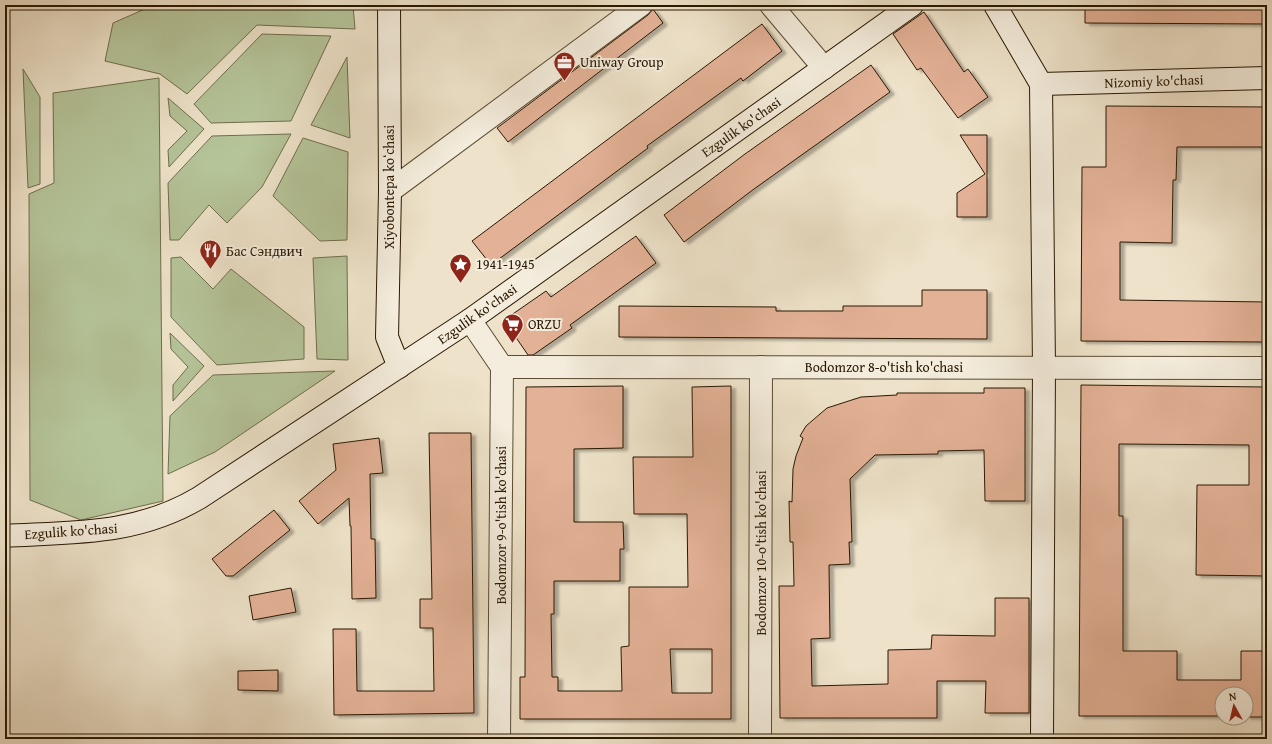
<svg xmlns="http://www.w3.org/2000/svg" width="1272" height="744" font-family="'Gentium Book Plus',serif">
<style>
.green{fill:#b5c499;stroke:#6f6e4d}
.building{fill:#e3b196;stroke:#291801;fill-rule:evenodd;filter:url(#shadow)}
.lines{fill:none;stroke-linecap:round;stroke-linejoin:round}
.street-casing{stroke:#5a4b33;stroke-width:24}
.secondary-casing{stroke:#291801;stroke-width:24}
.street{stroke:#f4eddd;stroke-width:22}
.secondary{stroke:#f4eddd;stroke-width:22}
.labels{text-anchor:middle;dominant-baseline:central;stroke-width:4;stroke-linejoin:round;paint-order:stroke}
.poi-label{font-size:14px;fill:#291801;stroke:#f4eddd;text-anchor:start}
.street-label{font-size:14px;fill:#291801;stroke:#f4eddd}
</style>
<defs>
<filter id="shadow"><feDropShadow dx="4.5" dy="2.5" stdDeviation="1" flood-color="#0004"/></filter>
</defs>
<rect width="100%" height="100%" fill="#eee3ca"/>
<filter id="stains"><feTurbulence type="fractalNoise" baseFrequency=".005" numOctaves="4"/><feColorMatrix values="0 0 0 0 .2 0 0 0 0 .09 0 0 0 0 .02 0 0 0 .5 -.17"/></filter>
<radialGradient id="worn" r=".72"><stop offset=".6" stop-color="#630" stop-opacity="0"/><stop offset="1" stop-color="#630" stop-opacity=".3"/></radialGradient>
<g class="green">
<polygon points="154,5 353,5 355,29 257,25 187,94 160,74 105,61 113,23"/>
<polygon points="262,34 331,36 291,121 211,123 194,104"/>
<polygon points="347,57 350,138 311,125"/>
<polygon points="23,69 40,97 40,184 28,188"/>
<polygon points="159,78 163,501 81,520 30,500 29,194 54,183 53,93"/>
<polygon points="168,98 204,129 169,167 168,150 187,131 170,116"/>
<polygon points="291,134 262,187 227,223 209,205 179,240 170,240 168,183 212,136"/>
<polygon points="303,138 348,152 347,240 320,241 273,196"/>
<polygon points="347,256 348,360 317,359 313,258"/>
<polygon points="181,257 213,289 231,269 304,327 304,359 217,365 171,317 171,258"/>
<polygon points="170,333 204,366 173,401 173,385 188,367 171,349"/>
<polygon points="335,371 215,452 168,474 170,416 213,375"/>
</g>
<g class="building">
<polygon points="1085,5 1267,5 1267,24 1085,23"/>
<polygon points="653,9 663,23 508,142 497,128 648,15"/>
<polygon points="924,12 964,72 968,69 988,97 958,118 921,68 917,70 893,34"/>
<polygon points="762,24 782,51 743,81 741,78 647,146 648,148 491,265 472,241"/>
<polygon points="871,65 890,92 754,189 684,242 664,215 745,154"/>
<polygon points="1106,106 1267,107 1267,147 1177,147 1176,180 1173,180 1172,243 1120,242 1120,300 1267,302 1267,342 1081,341 1082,167 1106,167"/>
<polygon points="960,135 987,135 987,217 957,217 957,193 985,174"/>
<polygon points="636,236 656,263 570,325 572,328 533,355 528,355 504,320 546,291 551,297"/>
<polygon points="922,290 987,290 987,339 619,337 619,306 776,307 776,311 843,311 843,306 922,306"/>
<polygon points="1081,385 1267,387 1267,576 1196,575 1197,485 1249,485 1249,445 1119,444 1119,516 1123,516 1123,651 1177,651 1177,680 1241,680 1241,651 1267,651 1267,717 1246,717 1246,694 1222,694 1222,716 1079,716"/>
<path d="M623 386V448L574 449V522H623L624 549H620V581H554V614H551L552 677H558V691H622L621 647 629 646V587H688L687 514H634L633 457H693L692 387 731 386V719H520V677H525L526 387ZM670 649H712V693H672Z"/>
<polygon points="984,388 1025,388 1025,501 985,501 984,450 938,451 938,454 875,455 850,479 852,542 849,542 850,564 829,565 830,638 811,639 812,686 888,684 888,650 931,649 932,635 995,636 995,598 1029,598 1029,713 985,713 986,681 937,681 937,718 780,718 779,586 794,586 793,542 790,542 789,501 792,502 793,469 796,456 803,438 800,436 806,426 827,408 861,397 897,395 897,393 984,393"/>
<polygon points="429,433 471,433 474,713 334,715 333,629 356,629 357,691 434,691 433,628 420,628 420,599 432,599"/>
<polygon points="379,438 383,473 370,474 371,539 375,539 376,598 352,599 351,526 350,526 349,498 318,524 299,501 336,470 333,444"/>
<polygon points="274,510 290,530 233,576 226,576 212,559"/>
<polygon points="291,588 296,612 253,620 249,596"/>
<polygon points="278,670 278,691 238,690 238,671"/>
</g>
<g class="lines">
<defs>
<g id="street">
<polyline points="771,5 824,68"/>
<polyline points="390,191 641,5"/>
<polyline points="470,320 502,367 499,739"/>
<polyline points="502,367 1267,368"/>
<polyline points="760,739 761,367"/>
</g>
<g id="secondary">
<polyline points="389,5 390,191 387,337 399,367"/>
<polyline points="995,5 1041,84 1044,367 1042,739"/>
<polyline points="1041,84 1267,78"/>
<path d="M5 536C76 532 136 535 199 498L470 320 912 5"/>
</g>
</defs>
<use href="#street" class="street-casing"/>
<use href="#secondary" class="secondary-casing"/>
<use href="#street" class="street"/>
<use href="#secondary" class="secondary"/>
</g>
<defs>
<symbol id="office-pin" viewBox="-11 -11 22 30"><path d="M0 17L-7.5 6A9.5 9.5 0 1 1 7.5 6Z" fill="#8f2418" stroke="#f4eddd"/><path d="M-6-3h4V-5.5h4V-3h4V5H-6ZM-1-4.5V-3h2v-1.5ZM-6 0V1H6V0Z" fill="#fff"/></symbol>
<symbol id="restaurant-pin" viewBox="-11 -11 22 30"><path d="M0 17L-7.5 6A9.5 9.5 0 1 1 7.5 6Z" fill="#8f2418" stroke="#f4eddd"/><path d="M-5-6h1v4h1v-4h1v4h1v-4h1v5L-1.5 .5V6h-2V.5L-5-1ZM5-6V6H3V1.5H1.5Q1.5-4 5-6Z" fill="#fff"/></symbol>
<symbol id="sight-pin" viewBox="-11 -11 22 30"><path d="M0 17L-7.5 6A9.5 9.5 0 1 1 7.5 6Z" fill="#8f2418" stroke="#f4eddd"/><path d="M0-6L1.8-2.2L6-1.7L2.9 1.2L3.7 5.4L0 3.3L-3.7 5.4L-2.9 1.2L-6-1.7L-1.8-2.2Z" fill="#fff"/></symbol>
<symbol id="supermarket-pin" viewBox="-11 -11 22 30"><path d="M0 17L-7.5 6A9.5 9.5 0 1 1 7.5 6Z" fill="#8f2418" stroke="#f4eddd"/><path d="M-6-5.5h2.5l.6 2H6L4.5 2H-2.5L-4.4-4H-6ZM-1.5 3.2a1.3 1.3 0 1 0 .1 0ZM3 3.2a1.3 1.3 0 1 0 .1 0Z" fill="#fff"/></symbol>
</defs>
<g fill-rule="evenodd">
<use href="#office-pin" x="552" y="50" width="25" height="34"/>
<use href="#restaurant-pin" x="198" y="238" width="25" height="34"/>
<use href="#sight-pin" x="448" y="252" width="25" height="34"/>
<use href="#supermarket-pin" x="500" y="312" width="25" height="34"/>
</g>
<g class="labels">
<g class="poi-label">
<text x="580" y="62">Uniway Group</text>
<text x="226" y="251">Бас Сэндвич</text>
<text x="476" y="264">1941-1945</text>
<text x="528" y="324">ORZU</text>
</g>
<g class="street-label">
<text transform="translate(1154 81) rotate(-2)">Nizomiy ko'chasi</text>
<text transform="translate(741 127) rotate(-35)">Ezgulik ko'chasi</text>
<text transform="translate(389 187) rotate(-90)">Xiyobontepa koʻchasi</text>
<text transform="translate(477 314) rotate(-35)">Ezgulik ko'chasi</text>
<text x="884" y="367">Bodomzor 8-o'tish ko'chasi</text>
<text transform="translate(501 525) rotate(-90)">Bodomzor 9-o'tish ko'chasi</text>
<text transform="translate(71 531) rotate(-4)">Ezgulik ko'chasi</text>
<text transform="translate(761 553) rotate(-90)">Bodomzor 10-o'tish ko'chasi</text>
</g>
</g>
<rect width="1272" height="744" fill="none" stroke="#eee3ca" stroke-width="20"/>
<rect x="6" y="6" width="1260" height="732" fill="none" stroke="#291801" stroke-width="2"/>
<rect x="10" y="10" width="1252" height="724" fill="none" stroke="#291801"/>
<g transform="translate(1234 706) rotate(352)"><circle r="19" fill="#f4eddd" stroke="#a39885"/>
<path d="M0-3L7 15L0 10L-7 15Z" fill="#8f2418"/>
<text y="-6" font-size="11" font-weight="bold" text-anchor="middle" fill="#291801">N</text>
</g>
<rect width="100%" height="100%" filter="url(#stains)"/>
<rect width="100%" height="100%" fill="url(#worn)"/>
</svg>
